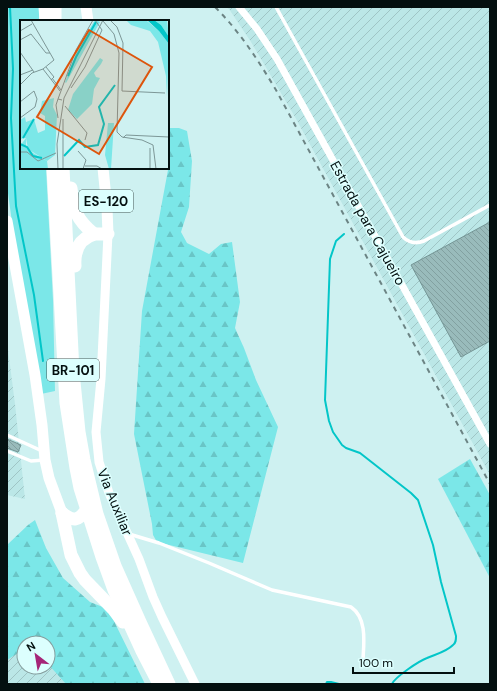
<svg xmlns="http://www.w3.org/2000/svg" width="497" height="691" font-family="'DM Sans',sans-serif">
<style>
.industrial{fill:url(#industrial-furrows)}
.green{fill:#7be7e8}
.forest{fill:url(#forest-firs)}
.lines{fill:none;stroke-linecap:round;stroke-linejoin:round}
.stream{stroke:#03c6c8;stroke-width:2}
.building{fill:url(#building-back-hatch);stroke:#749595}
.service{stroke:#fff;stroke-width:3.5}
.minor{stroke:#fff;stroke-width:7}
.tertiary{stroke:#fff;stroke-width:9}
.primary{stroke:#fff;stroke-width:11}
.motorway{stroke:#fff;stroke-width:13}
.rail{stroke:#6c8484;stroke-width:2;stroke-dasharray:5 5;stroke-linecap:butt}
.labels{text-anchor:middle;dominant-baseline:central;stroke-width:3;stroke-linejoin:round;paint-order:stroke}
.shield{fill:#dcfffe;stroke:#455857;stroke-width:1}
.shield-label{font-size:13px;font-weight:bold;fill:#041010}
.street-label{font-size:14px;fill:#041010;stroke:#dcfffe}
.inset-river{fill:none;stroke:#03c6c8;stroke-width:2}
.inset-road{fill:none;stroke:#7d9797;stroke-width:1}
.view{fill:#dd550c;fill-opacity:0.15;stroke:#dd550c;stroke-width:2}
.inset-edge{fill:none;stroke:#041010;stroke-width:2}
</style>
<defs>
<pattern id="industrial-furrows" width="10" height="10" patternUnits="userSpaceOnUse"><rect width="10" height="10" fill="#bbe7e7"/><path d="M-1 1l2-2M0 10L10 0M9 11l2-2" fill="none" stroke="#9fc5c5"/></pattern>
<pattern id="forest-firs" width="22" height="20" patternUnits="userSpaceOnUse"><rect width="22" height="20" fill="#7be7e8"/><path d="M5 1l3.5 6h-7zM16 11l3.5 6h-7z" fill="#69c5c6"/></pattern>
<pattern id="building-back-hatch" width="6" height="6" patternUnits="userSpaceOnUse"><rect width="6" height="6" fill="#9bb"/><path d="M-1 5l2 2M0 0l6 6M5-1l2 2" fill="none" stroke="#82a0a0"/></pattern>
</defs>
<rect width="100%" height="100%" fill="#cef1f1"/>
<g class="industrial">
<polygon points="226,7 490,7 490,475 295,117 251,42 229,9"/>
<polygon points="7,342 15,404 25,499 7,495"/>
<polygon points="24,643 24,667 48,667 48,657 74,684 7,684 7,646"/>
</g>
<polygon class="green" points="7,7 39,7 39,21 21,21 21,168 46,168 53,300 55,391 41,394 32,367 7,186"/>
<g class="forest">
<polygon points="168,128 179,128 187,131 192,161 189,207 181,232 187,243 209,254 221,244 232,242 240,302 235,328 244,348 256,380 278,427 243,563 157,542 153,535 152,524 134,434 142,311 170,159 168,141"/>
<polygon points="470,459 490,495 490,578 438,479"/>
<polygon points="35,520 46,548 63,578 90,602 108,609 145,684 66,684 48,664 48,643 24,643 24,649 7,660 7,545 28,525"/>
</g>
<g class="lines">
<g class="stream">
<polyline points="10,7 13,69 11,118 16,206 34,295 43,361"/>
<path d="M344 234 336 241 330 259 325 400 329 421 333 432 342 445 346 448 360 453 411 493 418 500 433 545 441 582 456 636C456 640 456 643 453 645 446 652 436 654 427 658 419 661 395 677 392 684"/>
<polyline points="326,684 327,682 331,682 339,684"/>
</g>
</g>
<g class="building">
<polygon points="490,222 490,341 461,357 411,265"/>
<polygon points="7,439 21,445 18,452 7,448"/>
</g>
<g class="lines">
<g class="service">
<path d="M276 7 403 237C409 243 416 244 424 241L490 205"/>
<polyline points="7,435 42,451"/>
<polyline points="7,451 31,461 44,460"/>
<path d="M129 534 159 543 209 563 272 590 351 607C367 618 364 642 363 659"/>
</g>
<polyline class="minor" points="239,7 257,29 277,59 490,444"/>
<polyline class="tertiary" points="108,234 101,379 96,432 99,462 109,493 139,559 153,597 162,617 195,684"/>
<g class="primary">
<polyline points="86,7 88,21"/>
<polyline points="103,168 107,208 108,234"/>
<polyline points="7,221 35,375 42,425 45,460 49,478 62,513"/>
</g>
<g class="motorway">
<polyline points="45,7 46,21"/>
<polyline points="55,7 55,21"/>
<polyline points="53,168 66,403 76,468 80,488 102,557 114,590 142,651 159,684"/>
<polyline points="63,168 73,372 79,432 84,460 97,514 115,566 140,622 169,684"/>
<path d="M71 188C73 210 77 220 94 234"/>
<path d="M75 266C74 251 79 238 95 234 99 234 104 234 108 234"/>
<polyline points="62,513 71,555 80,573 85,580 114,610 123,622"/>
<path d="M62 513C73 522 79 521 87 509"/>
</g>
<path class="rail" d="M215 7C240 32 258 60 276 90L490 484"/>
</g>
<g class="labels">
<g class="shield">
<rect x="79" y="190" width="54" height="22" rx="3"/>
<rect x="47" y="359" width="52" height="22" rx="3"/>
</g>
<g class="shield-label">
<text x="106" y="201">ES-120</text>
<text x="73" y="370">BR-101</text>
</g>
<g class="street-label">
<text transform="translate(368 223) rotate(61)">Estrada para Cajueiro</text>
<text transform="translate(115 502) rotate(68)">Via Auxiliar</text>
</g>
</g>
<g transform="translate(20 20)">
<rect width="149" height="149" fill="#cef1f1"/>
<path d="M75 0 80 2 46 63 45 62 58 28ZM6 118V126L13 133 27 141 28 149H0V126Z" fill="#7be7e8"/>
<path d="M80 38 83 40 81 44 74 53 76 57 80 58 74 69 72 84 57 99 48 90 53 74ZM34 78 33 87 37 95 35 135 27 141 8 129 6 118 0 119V100L5 97 6 102 14 99 18 113 25 110V96L20 93 22 81ZM88 103H94L91 149H89L85 135Z" fill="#7be7e8"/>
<path d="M106 0 127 1 139 11 149 24 147 77 146 56 138 22 130 11 111 5ZM134 0H147L149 17 141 5Z" fill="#7be7e8"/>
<path d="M127 0H134L141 5 149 17V24L139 11Z" fill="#03c6c8"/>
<path class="inset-river" d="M48 56 56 37 76 2M3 118 14 99M0 124 7 127 13 136 22 138M44 136 59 120 65 127 78 125 84 104 79 87 95 65"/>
<path class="inset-road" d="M90 0 97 7 103 23 102 71 145 73M83 1 94 14 99 33 97 112 102 117 122 120 133 125 136 149M0 11 12 4M0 20 11 14 26 33H30M0 32 14 52M26 47 34 57 31 60M65 47 82 10 75 0M23 49 40 71M0 55 13 50M32 58 41 70M0 65 12 53 23 49 34 40 11 0M51 68 65 47M38 79 56 30 73 0M0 82 14 71 17 79 15 87 0 98M45 86 67 113 65 120M38 98 36 85 38 79 42 80M103 118 106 115 149 117M130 128V149M58 131 66 140 63 149M0 132H7L18 141 36 133M65 146H77L82 149M38 149 37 124 44 78 83 0M43 149V99"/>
<path class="view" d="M69 10 132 47 79 134 17 97Z"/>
<rect width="149" height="149" class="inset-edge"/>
</g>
<rect width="497" height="691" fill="none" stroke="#041010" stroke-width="16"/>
<g transform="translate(36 655) rotate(329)"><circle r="19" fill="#dcfffe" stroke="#869f9f"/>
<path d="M0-3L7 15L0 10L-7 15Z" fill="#a52678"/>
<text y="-6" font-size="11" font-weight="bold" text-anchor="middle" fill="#041010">N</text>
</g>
<path d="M353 667v6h101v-6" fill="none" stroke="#041010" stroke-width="2"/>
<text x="359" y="667" font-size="12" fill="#041010" stroke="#dcfffe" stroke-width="3" paint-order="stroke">100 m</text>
</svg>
